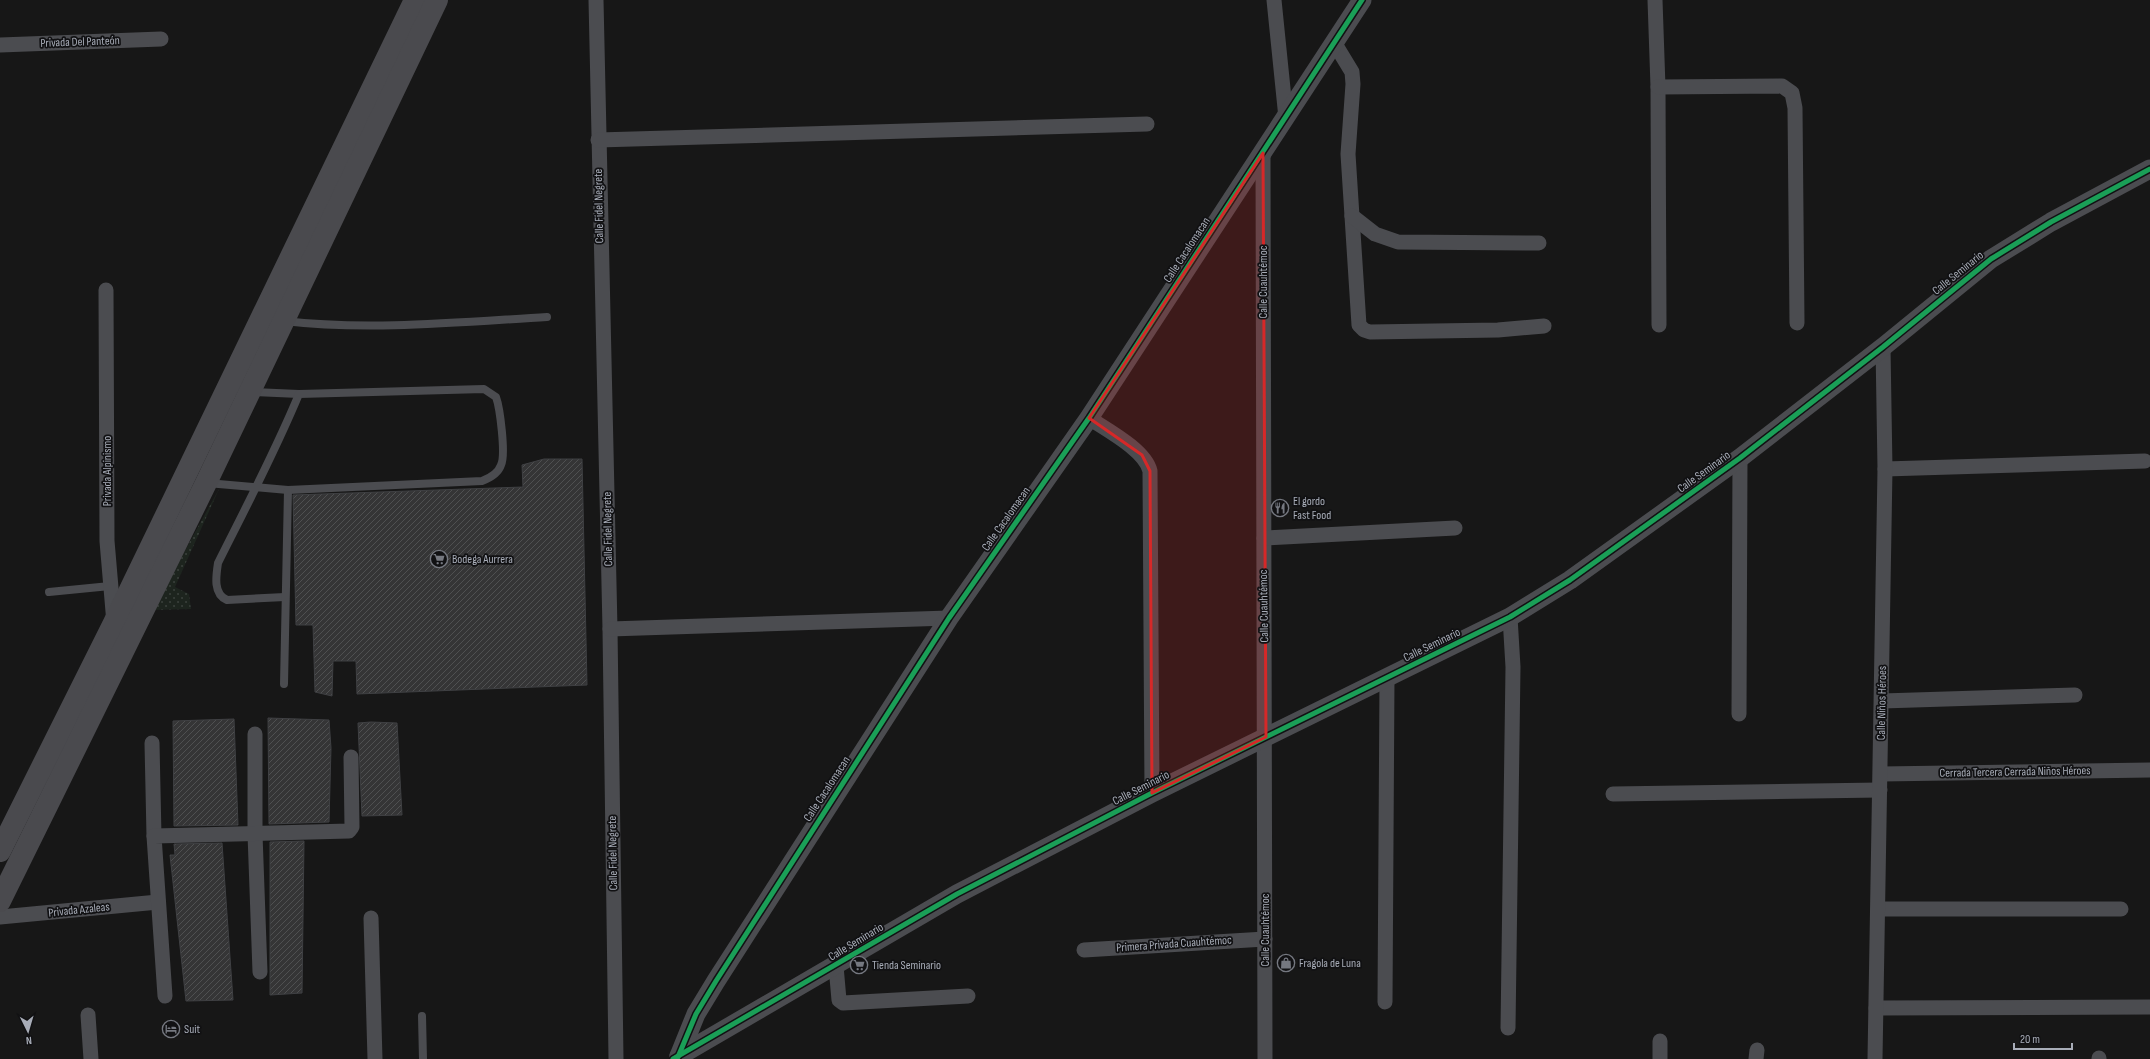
<svg xmlns="http://www.w3.org/2000/svg" width="2150" height="1059" font-family="'Sofia Sans Condensed',sans-serif">
<style>
.grass{fill:url(#grass-dots)}
.building{fill:url(#building-hatch);stroke:#3f4043}
.lines{fill:none;stroke-linecap:round;stroke-linejoin:round}
.service{stroke:#4b4c50;stroke-width:8}
.minor{stroke:#4b4c50;stroke-width:15}
.tertiary{stroke:#4b4c50;stroke-width:19}
.secondary{stroke:#4a4a4e;stroke-width:22}
.cycleway-casing{stroke:#111113;stroke-width:8}
.cycleway{stroke:#1a9f57;stroke-width:5}
.marked{fill:#d62828;fill-opacity:0.2;stroke:#d62828;stroke-width:3;stroke-linejoin:round}
.labels{text-anchor:middle;dominant-baseline:central;stroke-width:3.5;stroke-linejoin:round;paint-order:stroke}
.street-label{font-size:12px;fill:#a8adb8;stroke:#111113}
.poi-label{font-size:12px;fill:#a8adb8;stroke:#111113;text-anchor:start}
</style>
<defs>
<pattern id="grass-dots" width="8" height="8" patternUnits="userSpaceOnUse"><rect width="8" height="8" fill="#1d241e"/><path d="M2 2h.1M6 6h.1" fill="none" stroke="#3b413d" stroke-width="1.8" stroke-linecap="round"/></pattern>
<pattern id="building-hatch" width="6" height="6" patternUnits="userSpaceOnUse"><rect width="6" height="6" fill="#353536"/><path d="M-1 1l2-2M0 6l6-6M5 7l2-2" fill="none" stroke="#4f5051"/></pattern>
</defs>
<rect width="100%" height="100%" fill="#171717"/>
<polygon class="grass" points="219,489 175,587 189,594 191,609 152,610"/>
<g class="building">
<polygon points="544,459 582,459 587,685 357,694 356,661 333,661 332,696 315,692 313,625 296,625 293,495 523,487 522,465"/>
<polygon points="268,718 329,720 331,748 329,822 269,824"/>
<polygon points="234,719 238,825 174,826 173,721"/>
<polygon points="371,722 397,723 402,815 362,816 358,723"/>
<polygon points="304,841 302,993 270,995 270,842"/>
<polygon points="222,843 233,1000 186,1001 170,855 175,855 174,844"/>
</g>
<g class="lines">
<g class="service">
<path d="M284 321C369 331 462 322 547 317"/>
<polyline points="252,392 299,394"/>
<path d="M207 483 288 490 482 481C490 478 498 474 501 465 506 455 500 408 496 397L484 389 299 394C275 452 246 507 218 563 216 576 213 594 227 600L285 597"/>
<polyline points="49,592 110,586"/>
<polyline points="284,684 288,490"/>
<polyline points="422,1016 423,1059"/>
</g>
<g class="minor">
<polyline points="596,0 610,629 616,1059"/>
<polyline points="1274,0 1286,118"/>
<polyline points="1655,0 1658,87 1659,325"/>
<polyline points="1335,44 1352,72 1353,84 1348,154 1359,325 1364,330 1370,332 1498,330 1544,326"/>
<polyline points="0,45 161,39"/>
<polyline points="1658,87 1782,86 1792,93 1795,108 1797,323"/>
<polyline points="598,140 1147,124"/>
<polyline points="1263,153 1265,1059"/>
<polyline points="1352,216 1375,234 1398,242 1539,243"/>
<polyline points="106,290 107,541 114,623"/>
<path d="M1089 418C1107 430 1145 450 1150 471L1152 793"/>
<polyline points="1885,469 2145,461"/>
<polyline points="1264,538 1455,528"/>
<polyline points="610,629 949,618"/>
<polyline points="1882,701 2075,695"/>
<polyline points="1739,714 1740,458"/>
<polyline points="255,734 255,834 260,972"/>
<polyline points="152,743 154,836"/>
<polyline points="1881,774 2150,770"/>
<polyline points="1613,794 1880,790"/>
<polyline points="1878,909 2121,909"/>
<polyline points="0,917 158,902"/>
<polyline points="371,918 375,1059"/>
<polyline points="1084,950 1265,939"/>
<polyline points="836,966 839,1000 843,1003 968,996"/>
<polyline points="165,996 154,836 349,831 352,827 351,757"/>
<polyline points="1385,1002 1387,678"/>
<polyline points="1876,1008 2150,1007"/>
<polyline points="88,1015 91,1059"/>
<polyline points="1508,1028 1513,667 1510,617"/>
<polyline points="1660,1059 1660,1041"/>
<polyline points="1756,1059 1757,1050"/>
<polyline points="1875,1059 1885,469 1883,347"/>
<polyline points="2099,1059 2099,1058"/>
</g>
<g class="tertiary">
<polyline points="679,1056 957,894 1152,793 1510,617 1570,580 1740,458 1883,347 1991,259 2051,222 2150,169"/>
<polyline points="679,1056 696,1014 716,981 949,618 1089,418 1362,0"/>
</g>
<g class="secondary">
<polyline points="0,851 114,623 415,0"/>
<polyline points="0,901 206,483 437,0"/>
</g>
<defs>
<g id="cycleway">
<polyline points="678,1057 696,1014 716,981 949,618 1089,418 1362,0"/>
<polyline points="673,1059 957,894 1152,793 1510,617 1570,580 1740,458 1883,347 1991,259 2051,222 2150,169"/>
</g>
</defs>
<use href="#cycleway" class="cycleway-casing"/>
<use href="#cycleway" class="cycleway"/>
</g>
<path class="marked" d="M1263 153 1266 737 1152 793 1150 471 1142 455 1089 418Z"/>
<defs>
<symbol id="restaurant-ring" viewBox="-11 -11 22 22"><circle r="9.5" fill="#111113" stroke="#757880" stroke-width="1.5"/><path d="M-5-6h1v4h1v-4h1v4h1v-4h1v5L-1.5 .5V6h-2V.5L-5-1ZM5-6V6H3V1.5H1.5Q1.5-4 5-6Z" fill="#757880"/></symbol>
<symbol id="supermarket-ring" viewBox="-11 -11 22 22"><circle r="9.5" fill="#111113" stroke="#757880" stroke-width="1.5"/><path d="M-6-5.5h2.5l.6 2H6L4.5 2H-2.5L-4.4-4H-6ZM-1.5 3.2a1.3 1.3 0 1 0 .1 0ZM3 3.2a1.3 1.3 0 1 0 .1 0Z" fill="#757880"/></symbol>
<symbol id="shop-ring" viewBox="-11 -11 22 22"><circle r="9.5" fill="#111113" stroke="#757880" stroke-width="1.5"/><path d="M-5-2.5h2.3a2.7 3.5 0 0 1 5.4 0H5L5.5 6h-11ZM-1.5-2.5h3a1.5 2.3 0 0 0-3 0Z" fill="#757880"/></symbol>
<symbol id="hotel-ring" viewBox="-11 -11 22 22"><circle r="9.5" fill="#111113" stroke="#757880" stroke-width="1.5"/><path d="M-6-4.5h1.5V1H6V5H4.5V3h-9V5H-6ZM-4 0a1.8 1.8 0 1 1 3.6 0ZM.5 0V-2.5h3Q6-2.5 6 0Z" fill="#757880"/></symbol>
</defs>
<g fill-rule="evenodd">
<use href="#restaurant-ring" x="1270" y="498" width="20" height="20"/>
<use href="#supermarket-ring" x="429" y="549" width="20" height="20"/>
<use href="#shop-ring" x="1276" y="953" width="20" height="20"/>
<use href="#supermarket-ring" x="849" y="955" width="20" height="20"/>
<use href="#hotel-ring" x="161" y="1019" width="20" height="20"/>
</g>
<g class="labels">
<g class="street-label">
<text transform="translate(80 42) rotate(-2)">Privada Del Panteón</text>
<text transform="translate(599 206) rotate(-91)">Calle Fidel Negrete</text>
<text transform="translate(1187 250) rotate(-57)">Calle Cacalomacan</text>
<text transform="translate(1958 273) rotate(-39)">Calle Seminario</text>
<text transform="translate(1263 282) rotate(-90)">Calle Cuauhtémoc</text>
<text transform="translate(107 471) rotate(-90)">Privada Alpinismo</text>
<text transform="translate(1704 472) rotate(-36)">Calle Seminario</text>
<text transform="translate(1006 519) rotate(-55)">Calle Cacalomacan</text>
<text transform="translate(608 529) rotate(-91)">Calle Fidel Negrete</text>
<text transform="translate(1264 606) rotate(-91)">Calle Cuauhtémoc</text>
<text transform="translate(1432 645) rotate(-26)">Calle Seminario</text>
<text transform="translate(1882 703) rotate(-89)">Calle Niños Héroes</text>
<text transform="translate(2015 772) rotate(-1)">Cerrada Tercera Cerrada Niños Héroes</text>
<text transform="translate(1141 788) rotate(-27)">Calle Seminario</text>
<text transform="translate(827 789) rotate(-57)">Calle Cacalomacan</text>
<text transform="translate(613 853) rotate(-91)">Calle Fidel Negrete</text>
<text transform="translate(79 910) rotate(-6)">Privada Azaleas</text>
<text transform="translate(1265 930) rotate(-90)">Calle Cuauhtémoc</text>
<text transform="translate(856 942) rotate(-31)">Calle Seminario</text>
<text transform="translate(1174 944) rotate(-4)">Primera Privada Cuauhtémoc</text>
</g>
<g class="poi-label">
<text x="1293" y="501">El gordo<tspan x="1293" dy="14">Fast Food</tspan></text>
<text x="452" y="559">Bodega Aurrera</text>
<text x="1299" y="963">Fragola de Luna</text>
<text x="872" y="965">Tienda Seminario</text>
<text x="184" y="1029">Suit</text>
</g>
</g>
<g transform="translate(28 1031) rotate(175)" stroke="#111113" stroke-width="3" paint-order="stroke">
<path d="M0-3L7 15L0 10L-7 15Z" fill="#a8adb8"/>
<text y="-6" font-size="11" font-weight="bold" text-anchor="middle" fill="#a8adb8">N</text>
</g>
<path d="M2014 1043v6h58v-6" fill="none" stroke="#a8adb8" stroke-width="2"/>
<text x="2020" y="1043" font-size="12" fill="#a8adb8" stroke="#111113" stroke-width="3" paint-order="stroke">20 m</text>
</svg>
